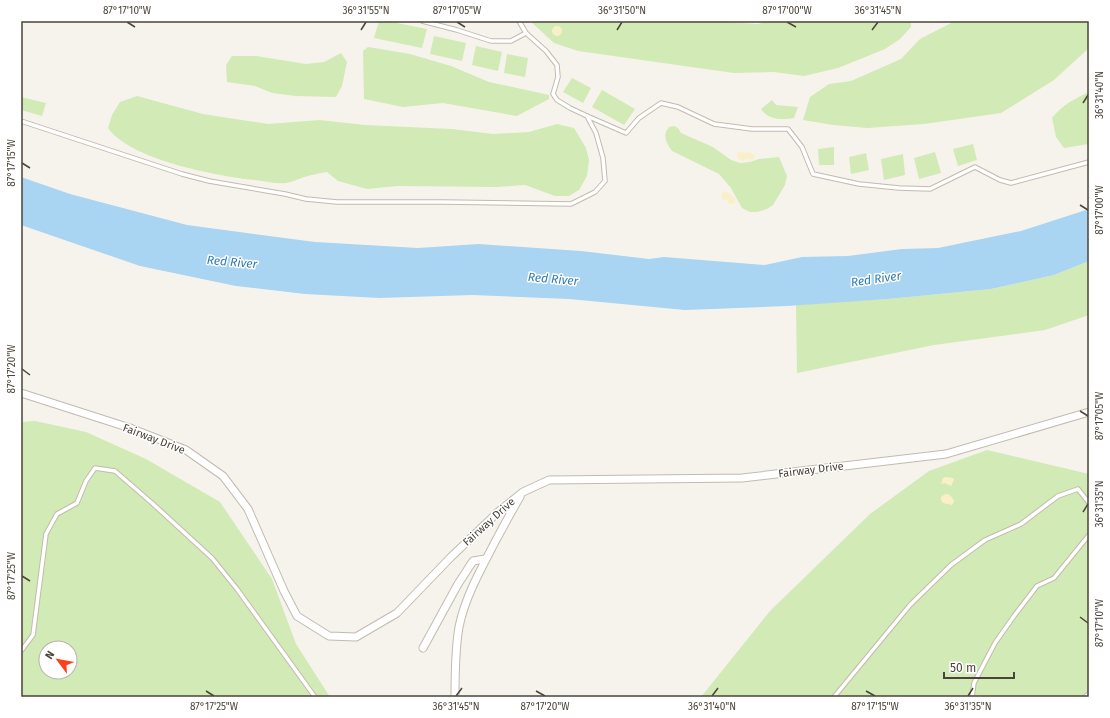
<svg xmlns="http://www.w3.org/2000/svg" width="1110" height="718" font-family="'Fira Sans',sans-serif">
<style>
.green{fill:#d2eab5;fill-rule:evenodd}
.sand{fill:#f9efc9}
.water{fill:#a9d4f2}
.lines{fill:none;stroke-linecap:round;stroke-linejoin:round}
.lane-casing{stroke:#c2bbae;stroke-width:5.5}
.street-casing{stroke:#c2bbae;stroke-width:9}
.lane{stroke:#fff;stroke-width:3.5}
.street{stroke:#fff;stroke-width:7}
.ticks{fill:none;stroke:#4b4439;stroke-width:1.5}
.labels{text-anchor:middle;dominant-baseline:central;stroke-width:3;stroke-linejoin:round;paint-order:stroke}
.street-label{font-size:11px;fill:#4b4439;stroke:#fff}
.water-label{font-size:12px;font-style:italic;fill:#2e7ab2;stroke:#fff}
.neatline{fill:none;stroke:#4b4439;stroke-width:1.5}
.ticks-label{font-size:10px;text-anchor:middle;fill:#4b4439}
</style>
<rect width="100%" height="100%" fill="#f6f3ec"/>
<g class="green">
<polygon points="379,21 387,21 427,29 422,48 374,38"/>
<polygon points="530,21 707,21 758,24 768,21 911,21 911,27 900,39 885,49 838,68 804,76 774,72 734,73 578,51 554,43"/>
<polygon points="955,21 1089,21 1089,48 1054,80 1001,113 924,124 867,128 833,125 803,120 810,97 829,84 851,81 901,59 920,39"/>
<polygon points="434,36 466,43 462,61 430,54"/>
<polygon points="476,46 502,52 498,71 472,65"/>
<polygon points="368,47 410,54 451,66 489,82 549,95 549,99 517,116 443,103 403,107 364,99 363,51"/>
<polygon points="341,53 347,62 342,86 336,97 296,96 272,93 255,86 227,82 226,65 232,56 256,56 306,64 324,62"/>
<polygon points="507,54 528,58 525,77 504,73"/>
<polygon points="572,78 591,88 583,103 563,92"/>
<polygon points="602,90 635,109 624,125 592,107"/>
<path d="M1089 92V144L1064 148 1056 137 1052 118C1062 105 1074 99 1089 92Z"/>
<path d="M137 96 203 114 268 124 319 120 365 125 452 129 493 134 529 132 557 124 574 128 586 148 589 160 587 176 579 190 569 196H555L525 185 498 187 397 186 367 189 338 181 327 172C319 173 312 175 304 177 298 179 292 182 286 183 278 184 269 182 262 181 222 177 131 161 108 128L112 115 120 102Z"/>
<polygon points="21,97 46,103 42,116 21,110"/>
<path d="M772 100 776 105 798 107 794 118C782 120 768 120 761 109Z"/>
<path d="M674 126 678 128 681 133 713 147 731 160 740 163 750 162 759 159 779 157 787 176 785 185 773 205 767 209 757 212H750L742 208 731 188 719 174 672 151C666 143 662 135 669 127Z"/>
<polygon points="973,144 977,160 958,166 953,149"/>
<polygon points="834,147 834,165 819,165 818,149"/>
<polygon points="935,152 941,173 919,179 914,158"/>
<polygon points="866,153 869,170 851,174 849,157"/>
<polygon points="903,154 905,175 884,180 881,159"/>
<polygon points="1089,261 1089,315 1045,330 934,345 797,373 796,304 888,299 991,289 1054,275"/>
<path d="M35 421 86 432 146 459 220 502 272 579 296 644 330 697H21V422ZM46 648H70V672H46Z"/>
<polygon points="987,450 1089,474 1089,697 701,697 770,611 870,514 929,471"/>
</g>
<g class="sand">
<circle cx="557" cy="31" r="5"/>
<polygon points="738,152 745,153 751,152 755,156 752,160 747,159 742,161 738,158 737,156"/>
<polygon points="723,191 729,193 736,200 734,204 729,204 727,200 723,200 721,195"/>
<polygon points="946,477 953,478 954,480 951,486 945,483 941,484 943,478"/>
<path d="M945 494C950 494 953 497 954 502L952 505 943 503 941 500V497Z"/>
</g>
<polygon class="water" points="21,177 70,194 187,225 315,242 418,248 479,244 581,251 649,259 664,257 765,265 802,257 848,256 902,249 938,248 1021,231 1089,209 1089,261 1054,275 991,289 888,299 787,306 685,310 569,299 472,295 379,298 305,294 236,286 140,266 21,225"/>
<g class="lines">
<defs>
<g id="lane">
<polyline points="422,21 457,30 491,41 511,41 526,33"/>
<polyline points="587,116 626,133 639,118 661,103 678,107 714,124 752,129 788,129 802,147 813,174 859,184 899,188 930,189 975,167 1000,180 1011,183 1089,162"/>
<polyline points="21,121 182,174 209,181 285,194 306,199 337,202 443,202 571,204 595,192 605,181 603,158 596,133 587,116 570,108 557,100 553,94 558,77 557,65 546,51 526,33 519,21"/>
<polyline points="21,651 33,635 46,534 57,514 77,503 86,481 95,468 115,471 152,503 212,558 237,589 315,697"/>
<polyline points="834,697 910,605 951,565 985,540 1021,524 1058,496 1078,489 1089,503"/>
<polyline points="972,697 974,683 995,643 1014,616 1037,586 1054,578 1089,535"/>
<polyline points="1085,697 1089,694"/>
</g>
<g id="street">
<polyline points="21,393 130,428 186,450 223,476 248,509 284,591 297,616 329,636 356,637 397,613 451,557 498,512 523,492 549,480 742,478 946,454 1089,412"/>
<polyline points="423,648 458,584 473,561 485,559"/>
<path d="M455 697C455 674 455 650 459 627 465 597 481 569 495 542 503 527 511 512 520 497"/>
</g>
</defs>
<use href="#lane" class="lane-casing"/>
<use href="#street" class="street-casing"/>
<use href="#lane" class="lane"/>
<use href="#street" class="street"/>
</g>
<path class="ticks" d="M127 22 135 27M457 22 465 27M787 22 796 27M361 30 366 22M617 30 622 22M872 30 878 22M1083 103 1088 95M22 163 30 168M1080 205 1088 210M22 369 30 375M1080 411 1088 416M1083 512 1088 504M22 576 30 581M1080 617 1088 623M206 691 214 696M536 691 545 696M866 691 875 696M456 696 462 688M712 696 718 688M968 696 973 688"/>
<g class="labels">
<g class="street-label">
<text transform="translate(154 439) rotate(21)">Fairway Drive</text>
<text transform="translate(811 470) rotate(-7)">Fairway Drive</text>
<text transform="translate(489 522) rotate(-42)">Fairway Drive</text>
</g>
<g class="water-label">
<text transform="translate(232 262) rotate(5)">Red River</text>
<text transform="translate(553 279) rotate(5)">Red River</text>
<text transform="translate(876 279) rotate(-8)">Red River</text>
</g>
</g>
<rect width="1110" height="718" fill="none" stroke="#ffffff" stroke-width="44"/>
<g transform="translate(58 660) rotate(302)"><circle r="19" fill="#ffffff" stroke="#b7b4b0"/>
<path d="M0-3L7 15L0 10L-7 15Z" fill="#fc3f1d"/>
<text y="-6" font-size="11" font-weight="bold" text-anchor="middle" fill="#4b4439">N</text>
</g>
<path d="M944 672v6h70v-6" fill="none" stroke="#4b4439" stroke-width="2"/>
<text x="950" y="672" font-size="12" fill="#4b4439" stroke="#ffffff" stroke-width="3" paint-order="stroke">50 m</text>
<rect x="22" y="22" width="1066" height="674" class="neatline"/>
<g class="ticks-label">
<text x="127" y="14">87°17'10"W</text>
<text x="366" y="14">36°31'55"N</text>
<text x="457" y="14">87°17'05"W</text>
<text x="622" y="14">36°31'50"N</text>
<text x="787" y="14">87°17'00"W</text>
<text x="878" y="14">36°31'45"N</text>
<text transform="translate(1099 95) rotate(-90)" y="4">36°31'40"N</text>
<text transform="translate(11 163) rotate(-90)" y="4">87°17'15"W</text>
<text transform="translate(1099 210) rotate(-90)" y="4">87°17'00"W</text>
<text transform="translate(11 369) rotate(-90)" y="4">87°17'20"W</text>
<text transform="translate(1099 416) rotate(-90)" y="4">87°17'05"W</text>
<text transform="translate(1099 504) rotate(-90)" y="4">36°31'35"N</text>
<text transform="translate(11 576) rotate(-90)" y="4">87°17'25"W</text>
<text transform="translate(1099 623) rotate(-90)" y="4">87°17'10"W</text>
<text x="214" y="710">87°17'25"W</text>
<text x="456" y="710">36°31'45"N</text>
<text x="545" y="710">87°17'20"W</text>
<text x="712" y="710">36°31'40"N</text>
<text x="875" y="710">87°17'15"W</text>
<text x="968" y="710">36°31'35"N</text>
</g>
</svg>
